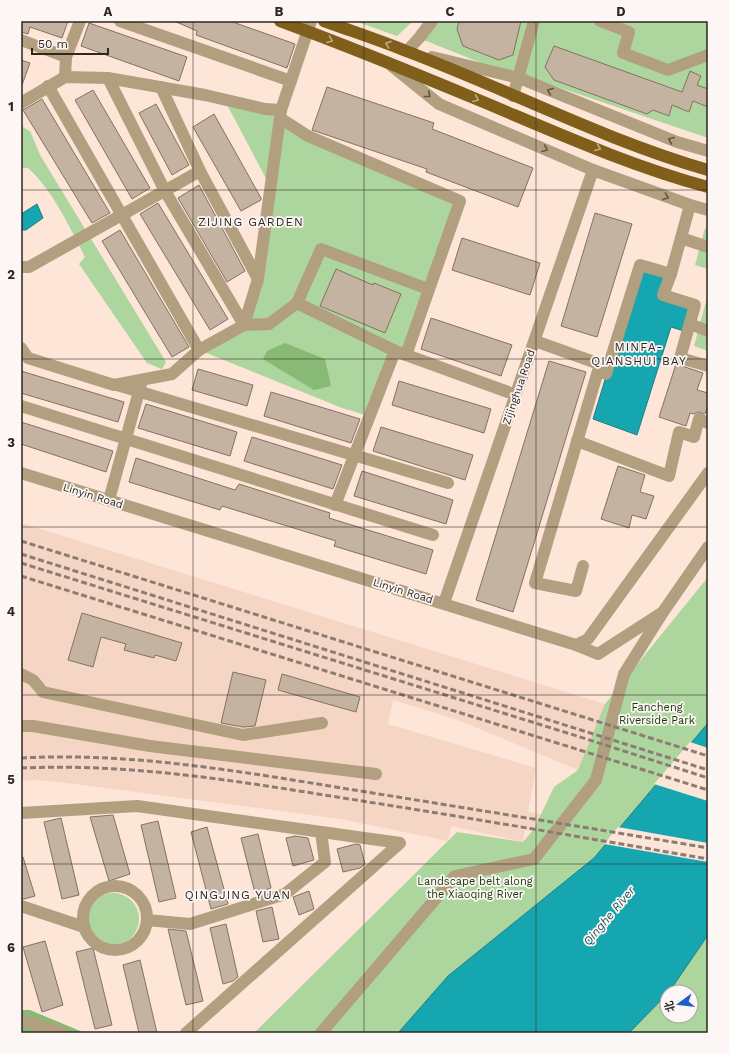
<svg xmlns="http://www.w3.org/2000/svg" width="729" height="1054" font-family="'Work Sans','Noto Sans SC',sans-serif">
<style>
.built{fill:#f5d6c5}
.green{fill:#add59e}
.forest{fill:#88ba75}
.water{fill:#16a6af;stroke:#1e8085}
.pier{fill:#fde5d8}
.building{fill:#c5b3a2;stroke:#827261}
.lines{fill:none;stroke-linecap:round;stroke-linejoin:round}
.minor{stroke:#b19f7f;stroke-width:12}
.major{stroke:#7f5f1a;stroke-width:12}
.rail{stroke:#8c7c74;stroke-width:3;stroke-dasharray:6 3;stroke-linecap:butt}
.oneway{stroke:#beab87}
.oneway2{stroke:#635647}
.grid{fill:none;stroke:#2f2622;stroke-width:1;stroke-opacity:0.55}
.labels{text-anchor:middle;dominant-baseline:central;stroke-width:3.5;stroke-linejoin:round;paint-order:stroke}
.street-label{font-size:11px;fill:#2f2622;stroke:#fcf7f4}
.park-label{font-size:11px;fill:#163605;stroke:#fcf7f4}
.neighbourhood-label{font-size:12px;letter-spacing:1px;fill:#2f2622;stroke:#fcf7f4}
.water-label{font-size:12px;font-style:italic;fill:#24585c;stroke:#fcf7f4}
.neatline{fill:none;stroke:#2f2622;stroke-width:1.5}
.grid-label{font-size:13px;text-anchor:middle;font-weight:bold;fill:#2f2622}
</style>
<rect width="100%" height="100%" fill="#fde5d8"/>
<polygon class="built" points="21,523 605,704 608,716 578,770 458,720 393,700 388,724 536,768 528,812 708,843 708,862 525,830 523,842 451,826 448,841 341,819 59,782 33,780 21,781"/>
<g class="green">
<polygon points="355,21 413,21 397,36"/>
<polygon points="432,21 708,21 708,138 540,81 486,65 419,38"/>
<polygon points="224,99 265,109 284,121 460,201 406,355 395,351 369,416 342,408 199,350 244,325 271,188"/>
<path d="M21 126 30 131 40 155 166 362 162 369 147 363 79 264 85 257C69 226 54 192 28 168H21Z"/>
<polygon points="705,228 708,229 708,269 695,265"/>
<polygon points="708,294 708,351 694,346"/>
<polygon points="708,577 708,723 594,858 448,976 398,1033 254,1033 457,832 523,842 534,829 554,787 578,770 605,704"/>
<circle cx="113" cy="919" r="26"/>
<polygon points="708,935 708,1033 629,1033 667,994 667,1016 691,1016 691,992 669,992"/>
</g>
<g class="forest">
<polygon points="285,343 325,359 331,386 314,390 263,359 267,351"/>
<polygon points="21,1010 30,1010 85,1033 21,1033"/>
</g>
<g class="water">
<polygon points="37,204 43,218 26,230 21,230 21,214"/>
<polygon points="640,265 671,274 663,295 695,305 687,332 671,327 637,435 593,419"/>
<polygon points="708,723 708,935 669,992 629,1033 398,1033 448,976 594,858"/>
</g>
<g class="pier">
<polygon points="690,742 708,748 708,801 654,784"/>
<polygon points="618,827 708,843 708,862 604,844"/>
</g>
<g class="building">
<polygon points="21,21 68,21 62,38 30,27 28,34 21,32"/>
<polygon points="174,21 230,21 295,44 287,68 196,35 197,31"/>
<polygon points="459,21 521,21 513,55 499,60 463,46 457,29"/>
<polygon points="89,23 187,57 179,81 81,46"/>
<polygon points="554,46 682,92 690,71 701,76 697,85 708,89 708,107 693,101 689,112 672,105 669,116 653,110 647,114 554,80 545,67"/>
<polygon points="21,60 30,63 22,85 21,85"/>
<polygon points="327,87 434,123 432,129 533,168 518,207 426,172 427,169 312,130"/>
<polygon points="93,90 150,188 132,199 75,100"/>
<polygon points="42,99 110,213 92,223 23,110"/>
<polygon points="156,104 189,165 172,175 139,113"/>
<polygon points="214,114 261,198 261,200 241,211 193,127"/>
<polygon points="199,185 245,271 227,282 178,198"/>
<polygon points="158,203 228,319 210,330 140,214"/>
<polygon points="595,213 632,224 597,337 561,326"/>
<polygon points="120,230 189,347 172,357 102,241"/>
<polygon points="462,238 540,263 530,295 452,270"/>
<polygon points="336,269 373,285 374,283 401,294 385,333 320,306"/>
<polygon points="431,318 512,345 501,376 421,349"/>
<polygon points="549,361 586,372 513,612 476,600"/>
<polygon points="676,364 703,373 697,390 708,393 708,405 705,414 698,412 694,414 690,413 686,426 659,417"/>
<polygon points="198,369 253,385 247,406 192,390"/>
<polygon points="21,371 124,402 118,422 21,393"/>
<polygon points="399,381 491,409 484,433 392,405"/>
<polygon points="271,392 360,419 351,443 264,416"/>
<polygon points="146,404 237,432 230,456 138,428"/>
<polygon points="21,422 113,451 106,472 21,444"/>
<polygon points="381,427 473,455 465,480 373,451"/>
<polygon points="252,437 342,465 333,489 244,461"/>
<polygon points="136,458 235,490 239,484 330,513 329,518 433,550 426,574 334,546 336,541 222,506 220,510 129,482"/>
<polygon points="618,466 645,475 640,492 654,496 646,519 632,515 629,528 601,519"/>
<polygon points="362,471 453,500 446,524 354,496"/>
<polygon points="82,613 182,643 176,661 155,655 154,658 124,650 126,644 101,637 93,667 68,660"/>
<polygon points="233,672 266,680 255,726 243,727 221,723"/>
<polygon points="282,674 360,697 356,712 278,690"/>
<polygon points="113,815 130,874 109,881 90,817"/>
<polygon points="61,818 79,895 62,899 44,822"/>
<polygon points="158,821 176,898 159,902 141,825"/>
<polygon points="207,827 228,904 211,909 191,832"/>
<polygon points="258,834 271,888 255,893 241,838"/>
<polygon points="295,836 308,838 314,860 293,866 286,838"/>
<polygon points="356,844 360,845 365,864 360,868 343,872 337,849"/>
<polygon points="21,857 23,857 35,896 24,899 21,899"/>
<polygon points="309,891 314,909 299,915 293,897"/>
<polygon points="272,907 279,939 263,942 256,911"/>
<polygon points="226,924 238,977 233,981 223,984 210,928"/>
<polygon points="168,929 186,931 203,1001 186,1005"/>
<polygon points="45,941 63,1005 42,1012 23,947"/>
<polygon points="93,948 112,1025 95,1029 76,952"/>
<polygon points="140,960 157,1033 139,1033 123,965"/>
</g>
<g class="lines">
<g class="minor">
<polyline points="120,21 291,81"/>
<polyline points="600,21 629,32 623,53 668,70 708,55"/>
<polyline points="21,40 66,57 65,77"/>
<polyline points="407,51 419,38 432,21"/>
<polyline points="66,57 80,21"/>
<polyline points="432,57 519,78 677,142 708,151"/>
<polyline points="392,66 439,104 593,170 690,205 708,210"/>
<polyline points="108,78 165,191 244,325 269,324 297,303 395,351 335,505"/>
<polyline points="48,86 199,350"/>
<polyline points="161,87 200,171 258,279"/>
<polyline points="513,96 534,21"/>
<polyline points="21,103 65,77 108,78 205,95 265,109 281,110"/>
<polyline points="280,118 308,136 460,201 406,355"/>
<polyline points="681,238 708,247"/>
<polyline points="21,267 29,267 200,171"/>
<polyline points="671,274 663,295 695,305 680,358 708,366"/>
<polyline points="297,303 321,249 428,289"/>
<polyline points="690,324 708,331"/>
<polyline points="535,341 608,367"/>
<polyline points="21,348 28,358 114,385 172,374 199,350 244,325 258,279 281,110 311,21"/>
<polyline points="398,352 508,392"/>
<polyline points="117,385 448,483"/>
<polyline points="21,406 433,535"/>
<polyline points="577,441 669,476 679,432 694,437 699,419 708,423"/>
<polyline points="21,473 576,645 588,639 708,473"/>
<polyline points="109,500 141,384"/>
<polyline points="583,566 576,591 535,583 598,371 606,374 640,265 671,274 690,205"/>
<polyline points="444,603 593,170"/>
<polyline points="576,645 598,654 663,612 708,547"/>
<polyline points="21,674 33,680 43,692 243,735 322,723"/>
<polyline points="21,726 33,726 150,746 376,774"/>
<polyline points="21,813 137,806 400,843 186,1033"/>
<circle cx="115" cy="918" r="32"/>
<polyline points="21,906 84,927"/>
<polyline points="147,920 190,924 285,894 325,862 321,832"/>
<polyline points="21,1020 63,1033"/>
<polyline points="321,1033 455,876 534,859 596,780 624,674 663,612"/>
</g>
<g class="major">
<path d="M280 21C348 46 414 73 481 101 555 132 630 166 708 187"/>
<path d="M324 21C351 31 379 40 406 51 507 89 604 140 708 170"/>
</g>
<g class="rail">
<polyline points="21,541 708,756"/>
<polyline points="21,554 708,770"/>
<polyline points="21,563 577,736 708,778"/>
<polyline points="21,576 708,790"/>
<path d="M21 758C132 752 244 772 354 790 472 809 590 828 708 848"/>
<path d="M21 768C129 763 237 781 343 798 465 817 587 838 708 859"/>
</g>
</g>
<defs><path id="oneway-chevron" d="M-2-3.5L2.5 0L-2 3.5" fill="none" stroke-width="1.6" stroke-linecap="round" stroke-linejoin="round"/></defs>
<g class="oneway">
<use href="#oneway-chevron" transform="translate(330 40) rotate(21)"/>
<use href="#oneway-chevron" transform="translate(388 44) rotate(-160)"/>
<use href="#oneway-chevron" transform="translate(476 99) rotate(23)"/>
<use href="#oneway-chevron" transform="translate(598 148) rotate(21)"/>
</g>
<g class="oneway2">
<use href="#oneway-chevron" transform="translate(550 91) rotate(-158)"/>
<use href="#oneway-chevron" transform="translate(428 95) rotate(39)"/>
<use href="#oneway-chevron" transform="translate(671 140) rotate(-158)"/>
<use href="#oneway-chevron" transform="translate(545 149) rotate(23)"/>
<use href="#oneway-chevron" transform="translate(666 197) rotate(20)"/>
</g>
<path class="grid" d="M193 21V1033M364 21V1033M536 21V1033M21 190H708M21 359H708M21 527H708M21 695H708M21 864H708"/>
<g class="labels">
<g class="street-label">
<text transform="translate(519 387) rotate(-71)">Zijinghua Road</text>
<text transform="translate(93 496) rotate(17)">Linyin Road</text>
<text transform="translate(403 591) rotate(17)">Linyin Road</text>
</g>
<g class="park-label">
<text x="657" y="707">Fancheng<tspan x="657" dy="13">Riverside Park</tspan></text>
<text x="475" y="881">Landscape belt along<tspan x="475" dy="13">the Xiaoqing River</tspan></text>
</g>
<g class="neighbourhood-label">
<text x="251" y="222">ZIJING GARDEN</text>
<text x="639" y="347">MINFA-<tspan x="639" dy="14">QIANSHUI BAY</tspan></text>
<text x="238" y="895">QINGJING YUAN</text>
</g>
<g class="water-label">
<text transform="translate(609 916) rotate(-50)">Qinghe River</text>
</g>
</g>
<rect width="729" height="1054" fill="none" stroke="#fcf7f4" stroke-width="44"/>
<g transform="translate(679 1004) rotate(255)"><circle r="19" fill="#fcf7f4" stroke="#aaa3a0"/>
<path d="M0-3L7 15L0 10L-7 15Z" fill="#1f5dc9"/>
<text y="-6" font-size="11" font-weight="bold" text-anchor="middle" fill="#2f2622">北</text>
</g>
<path d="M32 48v6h76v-6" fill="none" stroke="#2f2622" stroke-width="2"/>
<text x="38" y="48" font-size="12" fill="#2f2622" stroke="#fcf7f4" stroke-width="3" paint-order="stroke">50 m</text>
<rect x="22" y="22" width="685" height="1010" class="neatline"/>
<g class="grid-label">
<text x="108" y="16">A</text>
<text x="279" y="16">B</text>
<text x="450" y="16">C</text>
<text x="621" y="16">D</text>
<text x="11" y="111">1</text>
<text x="11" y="279">2</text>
<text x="11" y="447">3</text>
<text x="11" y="616">4</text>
<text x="11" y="784">5</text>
<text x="11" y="952">6</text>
</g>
</svg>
